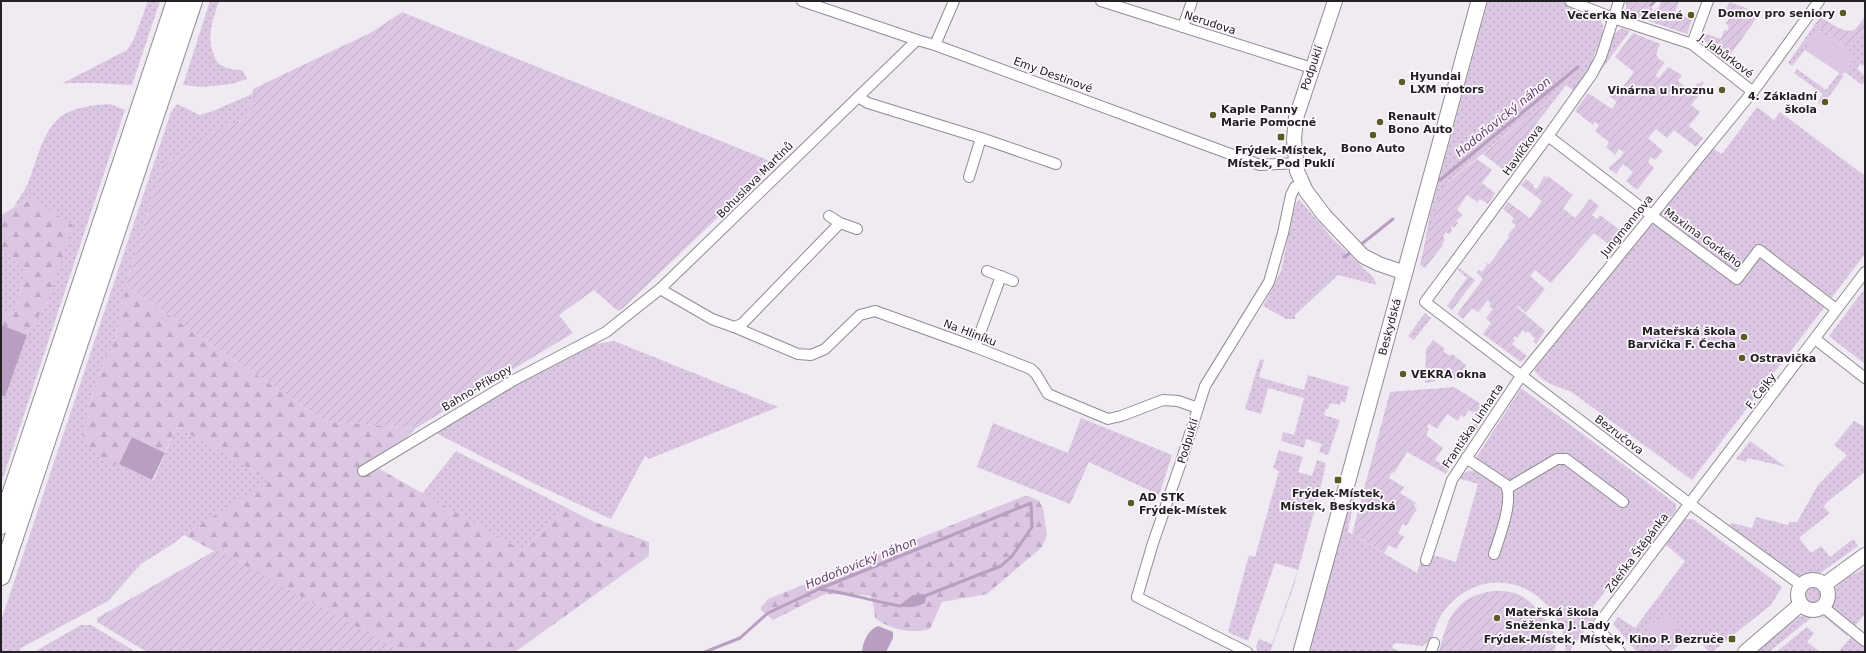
<svg xmlns="http://www.w3.org/2000/svg" width="1866" height="653" font-family="'DejaVu Sans',sans-serif">
<style>
.grass{fill:url(#grass-dots)}
.forest{fill:url(#forest-firs)}
.garden{fill:url(#garden-furrows)}
.pitch{fill:#dcc7e2}
.water{fill:#b89ec1}
.lines{fill:none;stroke-linecap:round;stroke-linejoin:round}
.stream{stroke:#b89ec1;stroke-width:3}
.street-casing{stroke:#918c93;stroke-width:12}
.secondary-casing{stroke:#918c93;stroke-width:16}
.primary-casing{stroke:#918c93;stroke-width:17}
.highway-casing{stroke:#918c93;stroke-width:20}
.street{stroke:#fff;stroke-width:10}
.secondary{stroke:#fff;stroke-width:14}
.primary{stroke:#fff;stroke-width:15}
.highway{stroke:#fff;stroke-width:18}
.poi-dot{fill:#5b5a27;stroke:#fdf7fe;stroke-width:1.5}
.labels{text-anchor:middle;dominant-baseline:central;stroke-width:3.5;stroke-linejoin:round;paint-order:stroke}
.poi-label{font-size:11px;font-weight:bold;fill:#232124;stroke:#fdf7fe;text-anchor:start}
.street-label{font-size:11px;fill:#232124;stroke:#fdf7fe}
.water-label{font-size:12px;font-style:italic;fill:#633f6e;stroke:#fdf7fe}
</style>
<defs>
<pattern id="grass-dots" width="8" height="8" patternUnits="userSpaceOnUse"><rect width="8" height="8" fill="#dcc7e2"/><path d="M2 2h.1M6 6h.1" fill="none" stroke="#bcabc2" stroke-width="1.8" stroke-linecap="round"/></pattern>
<pattern id="forest-firs" width="22" height="20" patternUnits="userSpaceOnUse"><rect width="22" height="20" fill="#dcc7e2"/><path d="M5 1l3.5 6h-7zM16 11l3.5 6h-7z" fill="#bcabc2"/></pattern>
<pattern id="garden-furrows" width="10" height="10" patternUnits="userSpaceOnUse"><rect width="10" height="10" fill="#dcc7e2"/><path d="M-1 1l2-2M0 10L10 0M9 11l2-2" fill="none" stroke="#bcabc2"/></pattern>
</defs>
<rect width="100%" height="100%" fill="#f0eaf2"/>
<g class="grass">
<polygon points="148,1 160,1 132,85 92,83 63,83 127,50 134,39"/>
<path d="M210 1H219C213 19 206 37 214 55 215 59 218 64 221 65 227 69 235 70 242 70L247 79 231 84 203 87 183 85Z"/>
<polygon points="1488,1 1559,1 1598,17 1603,25 1603,34 1589,68 1574,91 1566,85 1547,110 1541,106 1444,185 1427,242 1425,242 1430,214"/>
<polygon points="1815,24 1850,49 1865,29 1865,64 1863,66 1860,64 1857,68 1865,76 1865,81 1862,85 1845,72 1855,59 1855,55 1820,31 1817,32 1807,50 1844,76 1822,106 1818,102 1823,94 1794,73 1797,69 1826,90 1839,73 1805,50 1792,66 1788,63"/>
<polygon points="1622,28 1630,31 1590,85 1614,34"/>
<polygon points="252,94 249,117 200,138 179,156 162,165 126,286 114,343 105,358 87,410 113,465 119,464 153,481 177,427 271,480 184,535 174,543 141,564 108,601 21,648 19,652 1,652 1,621 171,112 177,104 200,115 213,111"/>
<path d="M110 104 125 110 1 484V395L5 397 27 335 48 301 31 198 14 207C19 198 26 189 29 180 39 156 44 121 71 111 83 106 97 105 110 104Z"/>
<path d="M1757 107 1774 120 1780 112 1865 176V254L1692 480 1570 391C1557 387 1539 381 1533 368L1711 147 1722 154Z"/>
<polygon points="1299,199 1333,239 1373,277 1377,285 1338,275 1295,315 1295,319 1286,319 1263,306 1281,271 1295,206"/>
<polygon points="1,248 25,272 16,309 3,315 1,315"/>
<polygon points="1865,288 1865,364 1829,336"/>
<polygon points="1425,313 1431,318 1414,340 1408,336"/>
<polygon points="614,341 778,407 649,459 645,456 611,519 537,485 436,433 520,383 595,344"/>
<polygon points="1260,359 1264,360 1259,377 1304,390 1308,375 1349,387 1345,403 1341,401 1340,405 1330,403 1328,409 1326,409 1324,415 1340,420 1328,455 1319,452 1322,444 1306,439 1304,448 1281,441 1283,432 1294,435 1304,398 1268,388 1261,414 1245,409"/>
<path d="M1521 388 1676 504V510L1642 555 1636 551 1593 607 1599 612 1569 652H1566C1565 645 1564 638 1562 631 1548 590 1503 569 1465 592 1446 604 1436 619 1432 641L1429 640 1423 646 1394 643 1392 648 1401 652H1307L1342 522 1354 494H1355L1348 532 1417 573 1421 559 1430 554 1456 562 1478 484 1461 479 1460 476 1468 471H1474L1479 463 1476 458Z"/>
<polygon points="1854,421 1865,427 1865,472 1826,503 1824,507 1830,513 1799,538 1811,553 1821,546 1830,557 1853,539 1858,546 1819,574 1808,574 1803,577 1795,575 1729,525 1732,523 1752,528 1756,517 1788,525 1789,522 1797,522 1818,485 1847,455 1834,445"/>
<polygon points="1750,441 1786,467 1747,458 1746,462 1736,459"/>
<polygon points="1279,450 1303,457 1298,472 1312,476 1317,460 1326,463 1319,494 1294,585 1270,652 1258,652 1256,647 1259,639 1272,644 1298,570 1275,563 1248,641 1228,632 1249,555 1255,557 1279,471 1273,468"/>
<polygon points="456,451 565,507 524,551 422,494"/>
<polygon points="1685,519 1693,519 1782,587 1771,605 1712,652 1709,652 1693,633 1670,652 1637,652 1613,624 1618,617 1635,628 1685,561 1666,545"/>
<path d="M1865 568V614L1855 626C1849 621 1838 615 1833 608 1821 589 1853 575 1865 568Z"/>
<circle cx="1813" cy="595" r="8"/>
<polygon points="1806,615 1827,617 1849,634 1847,636 1826,618 1812,617 1769,652 1756,652 1798,617"/>
<polygon points="81,625 91,625 136,652 34,652"/>
<polygon points="1807,627 1814,633 1807,642 1820,652 1776,652"/>
<polygon points="1851,637 1865,648 1865,652 1838,652"/>
</g>
<g class="forest">
<polygon points="31,198 73,225 48,301 27,335 1,325 1,315 16,309 25,272 1,248 1,215"/>
<polygon points="126,286 322,419 333,422 416,428 378,468 524,551 565,507 592,521 649,542 649,556 515,652 403,652 184,535 270,480 177,427 165,453 132,437 119,464 113,465 91,449 83,439 87,410 105,358 114,343"/>
<path d="M1024 496 1031 497 1039 501 1043 508 1047 535 1042 547 987 594 942 602 930 629C911 634 891 630 875 618L874 608 871 596 862 595 825 594 773 620 761 610V607L768 599Z"/>
</g>
<g class="garden">
<polygon points="1626,1 1651,1 1650,3 1653,11 1659,7 1661,1 1679,1 1675,13 1692,19 1687,34 1628,14 1626,8"/>
<polygon points="1729,2 1757,12 1756,19 1728,58 1702,39 1704,33 1721,39 1724,30 1727,31 1729,26 1726,24 1731,14 1726,10"/>
<polygon points="402,12 775,163 623,308 618,311 594,290 559,315 573,333 416,428 333,422 322,419 126,286 162,165 179,156 199,138 249,117 253,89 372,32"/>
<path d="M1865 16V29L1850 49 1815 24 1820 17C1828 21 1846 36 1855 29 1859 26 1862 20 1865 16Z"/>
<polygon points="1633,33 1660,44 1656,55 1658,56 1658,59 1665,62 1655,76 1659,78 1668,67 1682,75 1678,81 1691,91 1698,83 1700,84 1702,81 1704,83 1699,89 1702,92 1691,105 1700,112 1689,126 1703,138 1696,147 1674,130 1667,138 1656,129 1648,138 1663,151 1655,160 1651,157 1648,162 1654,168 1637,190 1626,181 1633,172 1623,164 1616,174 1608,168 1620,158 1624,152 1619,149 1615,155 1606,147 1609,142 1595,131 1599,125 1595,122 1593,125 1575,111 1588,93 1612,109 1617,102 1609,96 1616,85 1622,88 1634,72 1615,57"/>
<polygon points="1541,106 1547,110 1529,133 1536,138 1509,174 1483,154"/>
<polygon points="1477,159 1492,170 1482,183 1495,193 1488,204 1480,199 1477,202 1467,195 1457,210 1463,215 1456,221 1458,223 1454,228 1452,226 1451,228 1452,231 1449,234 1446,232 1443,237 1445,240 1442,244 1443,245 1425,268 1420,265 1425,242 1427,241 1442,187"/>
<polygon points="1544,176 1547,178 1548,176 1573,195 1563,208 1575,218 1590,199 1599,206 1592,215 1597,219 1600,215 1625,234 1613,248 1594,233 1551,283 1535,270 1530,276 1545,289 1526,313 1518,306 1517,307 1545,331 1536,344 1533,341 1535,339 1528,331 1526,333 1523,330 1517,338 1514,336 1513,338 1515,340 1512,344 1527,356 1521,362 1483,334 1491,323 1486,318 1493,309 1489,306 1491,303 1488,300 1478,312 1472,308 1463,319 1457,314 1483,279 1477,273 1479,270 1482,272 1487,265 1486,262 1489,265 1509,237 1508,235 1516,225 1511,222 1514,218 1503,209 1508,202 1530,218 1542,201 1521,185 1526,179 1534,185 1533,187 1537,189"/>
<polygon points="1459,268 1475,280 1452,310 1447,306 1467,278 1458,270"/>
<polygon points="1433,340 1445,349 1443,351 1450,356 1452,354 1466,365 1465,368 1472,373 1473,371 1481,376 1448,380 1447,371 1436,372 1436,381 1425,383 1426,349"/>
<polygon points="1454,387 1489,409 1475,432 1471,430 1480,417 1469,410 1464,417 1461,415 1458,421 1447,414 1437,429 1429,424 1427,427 1429,429 1426,435 1443,448 1435,460 1449,468 1446,474 1407,452 1394,473 1392,472 1389,478 1404,487 1400,493 1416,503 1414,506 1417,509 1406,526 1403,524 1398,533 1404,537 1396,549 1389,545 1384,553 1352,534 1390,392"/>
<polygon points="1081,418 1172,455 1159,495 1089,462 1070,504 977,467 993,423 1068,453"/>
<polygon points="216,550 403,652 147,652 97,622 97,618"/>
<path d="M1493 591C1502 591 1512 591 1520 595 1532 601 1554 626 1556 640 1557 644 1555 648 1554 652H1439C1447 619 1454 597 1493 591Z"/>
</g>
<g class="pitch">
<polygon points="1820,31 1855,55 1855,59 1845,73 1841,74 1807,50 1807,46 1817,32"/>
<polygon points="1672,614 1678,629 1653,640 1646,625"/>
</g>
<g class="water">
<polygon points="1,325 27,335 5,397 1,395"/>
<polygon points="132,437 165,453 152,480 119,464"/>
<path d="M923 594 926 597 925 603C916 607 911 608 901 606V604L913 595Z"/>
<path d="M878 626 893 632V638L886 652H862C863 641 868 630 878 626Z"/>
</g>
<g class="lines">
<g class="stream">
<polyline points="1651,5 1655,1"/>
<polyline points="1440,180 1578,67"/>
<polyline points="1359,246 1393,219"/>
<polyline points="1344,257 1353,251"/>
<path d="M819 589C847 593 873 601 900 606L903 605"/>
<polyline points="705,652 740,638 768,613 819,589 1031,503 1032,527 1012,556 1001,566 922,597"/>
</g>
<defs>
<g id="street">
<polyline points="802,1 917,40 935,45 1260,165 1296,163"/>
<polyline points="1101,1 1312,68"/>
<polyline points="1570,1 1613,18 1692,44 1753,92"/>
<polyline points="1619,1 1601,57 1592,74 1548,136 1425,302 1690,504 1801,585"/>
<polyline points="1183,27 1192,1"/>
<polyline points="1692,44 1708,1"/>
<polyline points="935,45 954,1"/>
<polyline points="858,97 868,103 981,138 1056,164"/>
<polyline points="1548,136 1651,215 1737,279 1759,250 1836,309"/>
<polyline points="969,177 981,138"/>
<polyline points="829,216 840,223 857,229"/>
<polyline points="987,271 1013,281"/>
<polyline points="660,289 712,319 734,327 742,324 840,223"/>
<polyline points="734,327 798,354 811,355 825,349 860,315 875,311 975,347 1031,369 1036,374 1048,394 1108,419 1121,416 1163,400 1178,401 1198,408"/>
<polyline points="1815,339 1865,378"/>
<polyline points="975,347 1001,276"/>
<path d="M1466 458 1505 484C1515 498 1499 538 1494 554"/>
<polyline points="363,471 514,380 606,332 660,289 917,40"/>
<polyline points="1508,488 1557,459 1566,459 1623,502"/>
<polyline points="1426,560 1452,480 1521,376 1758,85 1819,1"/>
<polyline points="1822,606 1865,641"/>
<polyline points="1247,652 1137,597 1153,543 1180,465 1205,386 1269,282 1283,233 1291,195 1295,187 1302,183"/>
<polyline points="1431,652 1434,643"/>
<polyline points="1620,652 1596,627 1865,272"/>
</g>
<g id="secondary">
<polyline points="1335,1 1296,118 1294,139 1297,171 1306,191 1324,215 1363,256 1379,264 1405,273"/>
<circle cx="1813" cy="595" r="15"/>
<polyline points="1824,585 1865,555"/>
<polyline points="1745,652 1801,604"/>
</g>
<polyline id="primary" points="1301,652 1479,1"/>
<g id="highway">
<polyline points="1,525 176,1"/>
<polyline points="1,576 193,1"/>
</g>
</defs>
<use href="#street" class="street-casing"/>
<use href="#secondary" class="secondary-casing"/>
<use href="#primary" class="primary-casing"/>
<use href="#highway" class="highway-casing"/>
<use href="#street" class="street"/>
<use href="#secondary" class="secondary"/>
<use href="#primary" class="primary"/>
<use href="#highway" class="highway"/>
</g>
<g class="poi-dot">
<circle cx="1843" cy="13" r="4"/>
<circle cx="1691" cy="15" r="4"/>
<circle cx="1402" cy="82" r="4"/>
<circle cx="1722" cy="90" r="4"/>
<circle cx="1825" cy="102" r="4"/>
<circle cx="1213" cy="115" r="4"/>
<circle cx="1380" cy="122" r="4"/>
<circle cx="1373" cy="135" r="4"/>
<rect x="1277" y="133" width="8" height="8" rx="2"/>
<circle cx="1744" cy="337" r="4"/>
<circle cx="1742" cy="358" r="4"/>
<circle cx="1403" cy="374" r="4"/>
<rect x="1334" y="476" width="8" height="8" rx="2"/>
<circle cx="1131" cy="503" r="4"/>
<circle cx="1497" cy="618" r="4"/>
<rect x="1728" y="635" width="8" height="8" rx="2"/>
</g>
<g class="labels">
<g class="poi-label">
<text x="1835" y="13" text-anchor="end">Domov pro seniory</text>
<text x="1683" y="15" text-anchor="end">Večerka Na Zelené</text>
<text x="1410" y="76">Hyundai<tspan x="1410" dy="13">LXM motors</tspan></text>
<text x="1714" y="90" text-anchor="end">Vinárna u hroznu</text>
<text x="1817" y="96" text-anchor="end">4. Základní<tspan x="1817" dy="13">škola</tspan></text>
<text x="1221" y="109">Kaple Panny<tspan x="1221" dy="13">Marie Pomocné</tspan></text>
<text x="1388" y="116">Renault<tspan x="1388" dy="13">Bono Auto</tspan></text>
<text x="1373" y="148" text-anchor="middle">Bono Auto</text>
<text x="1281" y="150" text-anchor="middle">Frýdek-Místek,<tspan x="1281" dy="13">Místek, Pod Puklí</tspan></text>
<text x="1736" y="331" text-anchor="end">Mateřská škola<tspan x="1736" dy="13">Barvička F. Čecha</tspan></text>
<text x="1750" y="358">Ostravička</text>
<text x="1411" y="374">VEKRA okna</text>
<text x="1338" y="493" text-anchor="middle">Frýdek-Místek,<tspan x="1338" dy="13">Místek, Beskydská</tspan></text>
<text x="1139" y="497">AD STK<tspan x="1139" dy="13">Frýdek-Místek</tspan></text>
<text x="1505" y="612">Mateřská škola<tspan x="1505" dy="13">Sněženka J. Lady</tspan></text>
<text x="1724" y="639" text-anchor="end">Frýdek-Místek, Místek, Kino P. Bezruče</text>
</g>
<g class="street-label">
<text transform="translate(1210 23) rotate(18)">Nerudova</text>
<text transform="translate(1726 56) rotate(37)">J. Jabůrkové</text>
<text transform="translate(1312 68) rotate(-71)">Podpuklí</text>
<text transform="translate(1053 75) rotate(20)">Emy Destinové</text>
<text transform="translate(1523 150) rotate(-54)">Havlíčkova</text>
<text transform="translate(755 180) rotate(-45)">Bohuslava Martinů</text>
<text transform="translate(1627 226) rotate(-51)">Jungmannova</text>
<text transform="translate(1703 238) rotate(36)">Maxima Gorkého</text>
<text transform="translate(1390 327) rotate(-75)">Beskydská</text>
<text transform="translate(970 333) rotate(21)">Na Hliníku</text>
<text transform="translate(477 388) rotate(-31)">Bahno-Příkopy</text>
<text transform="translate(1761 391) rotate(-53)">F. Čejky</text>
<text transform="translate(1473 426) rotate(-56)">Františka Linharta</text>
<text transform="translate(1619 435) rotate(37)">Bezručova</text>
<text transform="translate(1188 441) rotate(-73)">Podpuklí</text>
<text transform="translate(1637 553) rotate(-53)">Zdeňka Štěpánka</text>
</g>
<g class="water-label">
<text transform="translate(1503 117) rotate(-39)">Hodoňovický náhon</text>
<text transform="translate(861 563) rotate(-22)">Hodoňovický náhon</text>
</g>
</g>
<rect width="1866" height="653" fill="none" stroke="#232124" stroke-width="4"/>
</svg>
